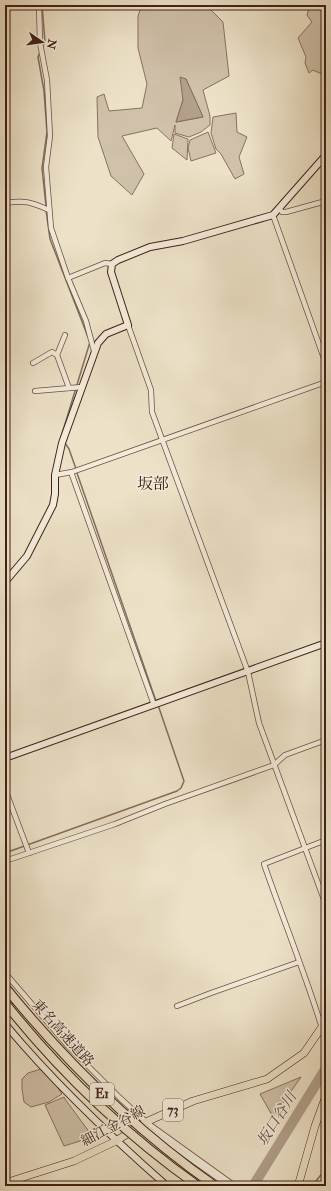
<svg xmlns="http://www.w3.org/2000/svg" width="331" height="1191" font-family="'IM FELL Double Pica','Noto Serif JP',serif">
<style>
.green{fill:#d0c1aa;stroke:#887160;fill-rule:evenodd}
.water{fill:#b2a08b;stroke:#846d5c}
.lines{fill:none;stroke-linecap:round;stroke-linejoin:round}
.stream{stroke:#846d5c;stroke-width:1.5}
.river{stroke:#b2a08b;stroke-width:10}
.street-casing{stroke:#6b5142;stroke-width:6}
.secondary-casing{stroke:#402116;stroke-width:8}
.primary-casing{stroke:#402116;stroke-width:8}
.street{stroke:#f3ecdb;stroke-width:4.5}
.secondary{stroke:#f3ecdb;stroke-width:6}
.primary{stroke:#ede2c8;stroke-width:7}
.highway-bridge-casing{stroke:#402116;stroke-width:10;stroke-linecap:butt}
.highway-bridge{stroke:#ede2c8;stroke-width:8}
.labels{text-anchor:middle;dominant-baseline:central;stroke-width:3;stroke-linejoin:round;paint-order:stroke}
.shield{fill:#f3ecdb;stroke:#765e51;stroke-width:1}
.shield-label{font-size:13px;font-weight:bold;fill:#402116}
.street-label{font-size:14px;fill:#402116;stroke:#f3ecdb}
.water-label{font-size:15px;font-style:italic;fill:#684d3f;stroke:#f3ecdb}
.quarter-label{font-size:16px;fill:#402116;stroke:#f3ecdb}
</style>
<rect width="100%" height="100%" fill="#ede2c8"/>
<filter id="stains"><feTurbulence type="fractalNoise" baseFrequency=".005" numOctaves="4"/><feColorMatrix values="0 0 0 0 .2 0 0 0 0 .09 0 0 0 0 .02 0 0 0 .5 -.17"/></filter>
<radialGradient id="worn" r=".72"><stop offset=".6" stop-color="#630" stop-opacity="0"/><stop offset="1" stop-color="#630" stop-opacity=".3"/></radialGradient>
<g class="green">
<path d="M142 5H206L223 22 229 76 203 90 210 116V125L201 132 189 137 175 133V125L171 141 157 128 122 136 144 174 132 195 111 176 98 137 97 97 104 94 109 111 142 108 147 84 138 48V16ZM186 79 203 117 176 122 183 100Z"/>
<polygon points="310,5 326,5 326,76 313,70 309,73 305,63 306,57 298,38 312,22 307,15"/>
<polygon points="236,113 237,132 247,137 239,157 244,174 235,179 221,154 216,149 211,133 213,117"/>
<polygon points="208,132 216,153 191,161 188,148 190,140"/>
<polygon points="174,134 188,139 187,160 172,148"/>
<polygon points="44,1068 62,1094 49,1102 31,1107 24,1102 22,1089 22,1079 28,1073"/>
<polygon points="301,1077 273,1117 260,1094"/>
<polygon points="64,1097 65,1099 93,1137 64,1146 45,1105"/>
</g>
<polygon class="water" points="180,77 186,79 203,117 176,122 183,100"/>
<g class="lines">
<g class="stream">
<polyline points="42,47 45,42 42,5"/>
<polyline points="40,52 38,57 44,91 47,132 42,168 46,206"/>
<polyline points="46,210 50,239 88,337"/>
<polyline points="62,438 61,437 90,342"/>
<polyline points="65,443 69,449 76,469"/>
<polyline points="77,473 156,701"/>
<polyline points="5,853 177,791 181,788 184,781 158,705"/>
<polyline points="312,1186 320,1176 326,1170"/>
</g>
<polyline class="river" points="253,1186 326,1068"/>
<defs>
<g id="street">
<polyline points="39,5 40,43 47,80 50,136 46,167 51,228 68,278 86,321 94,351"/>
<path d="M5 203C25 200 31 202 49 210"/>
<polyline points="279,208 282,212 286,212 326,201"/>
<polyline points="273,215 326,364"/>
<polyline points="68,278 105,263 112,264"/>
<polyline points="128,325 151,390 152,412 248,672 259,723 326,905"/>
<polyline points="57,355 65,335"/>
<polyline points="33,363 52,352 57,355 69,388"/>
<polyline points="35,391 82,387"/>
<polyline points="71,472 154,705"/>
<polyline points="55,475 72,472 326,382"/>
<polyline points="5,789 29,853"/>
<polyline points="5,861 115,824 165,804 274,765 285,755 326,740"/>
<polyline points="5,973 68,1046 120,1098 146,1122 235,1186"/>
<polyline points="177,1006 211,993 299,962"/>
<path d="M322 1028C305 973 283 919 264 864L326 840"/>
<polyline points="144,1126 229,1186"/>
</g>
<g id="secondary">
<polyline points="5,582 27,556 53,505 55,494 55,475 62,443 98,343 106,334 128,325 111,272 112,264 118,260 150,247 183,241 273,215 326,155"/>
<polyline points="5,758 326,643"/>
<path d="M5 1024C54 1083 109 1135 167 1186"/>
</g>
<g id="primary">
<polyline points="5,1183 74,1161 116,1141 146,1122 193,1101 267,1079 304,1053 326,1021"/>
<polyline points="298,1186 315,1126 326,1096"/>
</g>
</defs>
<use href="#street" class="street-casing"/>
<use href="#secondary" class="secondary-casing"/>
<use href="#primary" class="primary-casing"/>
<use href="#street" class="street"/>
<use href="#secondary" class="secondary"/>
<use href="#primary" class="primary"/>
<defs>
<g id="highway-bridge">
<path d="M5 987C66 1062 135 1130 215 1186"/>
<path d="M5 1003C60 1072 126 1135 198 1186"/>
</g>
</defs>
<use href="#highway-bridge" class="highway-bridge-casing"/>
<use href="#highway-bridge" class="highway-bridge"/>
</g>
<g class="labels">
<g class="shield">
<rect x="90" y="1083" width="24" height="22" rx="3"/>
<rect x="163" y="1099" width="20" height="22" rx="3"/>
</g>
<g class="shield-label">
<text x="102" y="1094">E1</text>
<text x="173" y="1110">73</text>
</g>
<g class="street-label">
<text transform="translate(63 1033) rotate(48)">東名高速道路</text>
<text transform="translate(113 1126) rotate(-28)">細江金谷線</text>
</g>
<g class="water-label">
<text transform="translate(277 1119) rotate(-58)">坂口谷川</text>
</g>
<g class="quarter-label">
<text x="153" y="484">坂部</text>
</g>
</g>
<rect width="331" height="1191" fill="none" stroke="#ede2c8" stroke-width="20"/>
<rect x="6" y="6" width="319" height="1179" fill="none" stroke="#402116" stroke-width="2"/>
<rect x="10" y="10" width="311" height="1171" fill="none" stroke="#402116"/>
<g transform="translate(42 42) rotate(103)" stroke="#f3ecdb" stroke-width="3" paint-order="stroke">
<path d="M0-3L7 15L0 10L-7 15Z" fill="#402116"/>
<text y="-6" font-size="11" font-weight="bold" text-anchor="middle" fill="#402116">N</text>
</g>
<rect width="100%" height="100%" filter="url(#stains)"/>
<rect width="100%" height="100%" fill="url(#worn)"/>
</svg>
